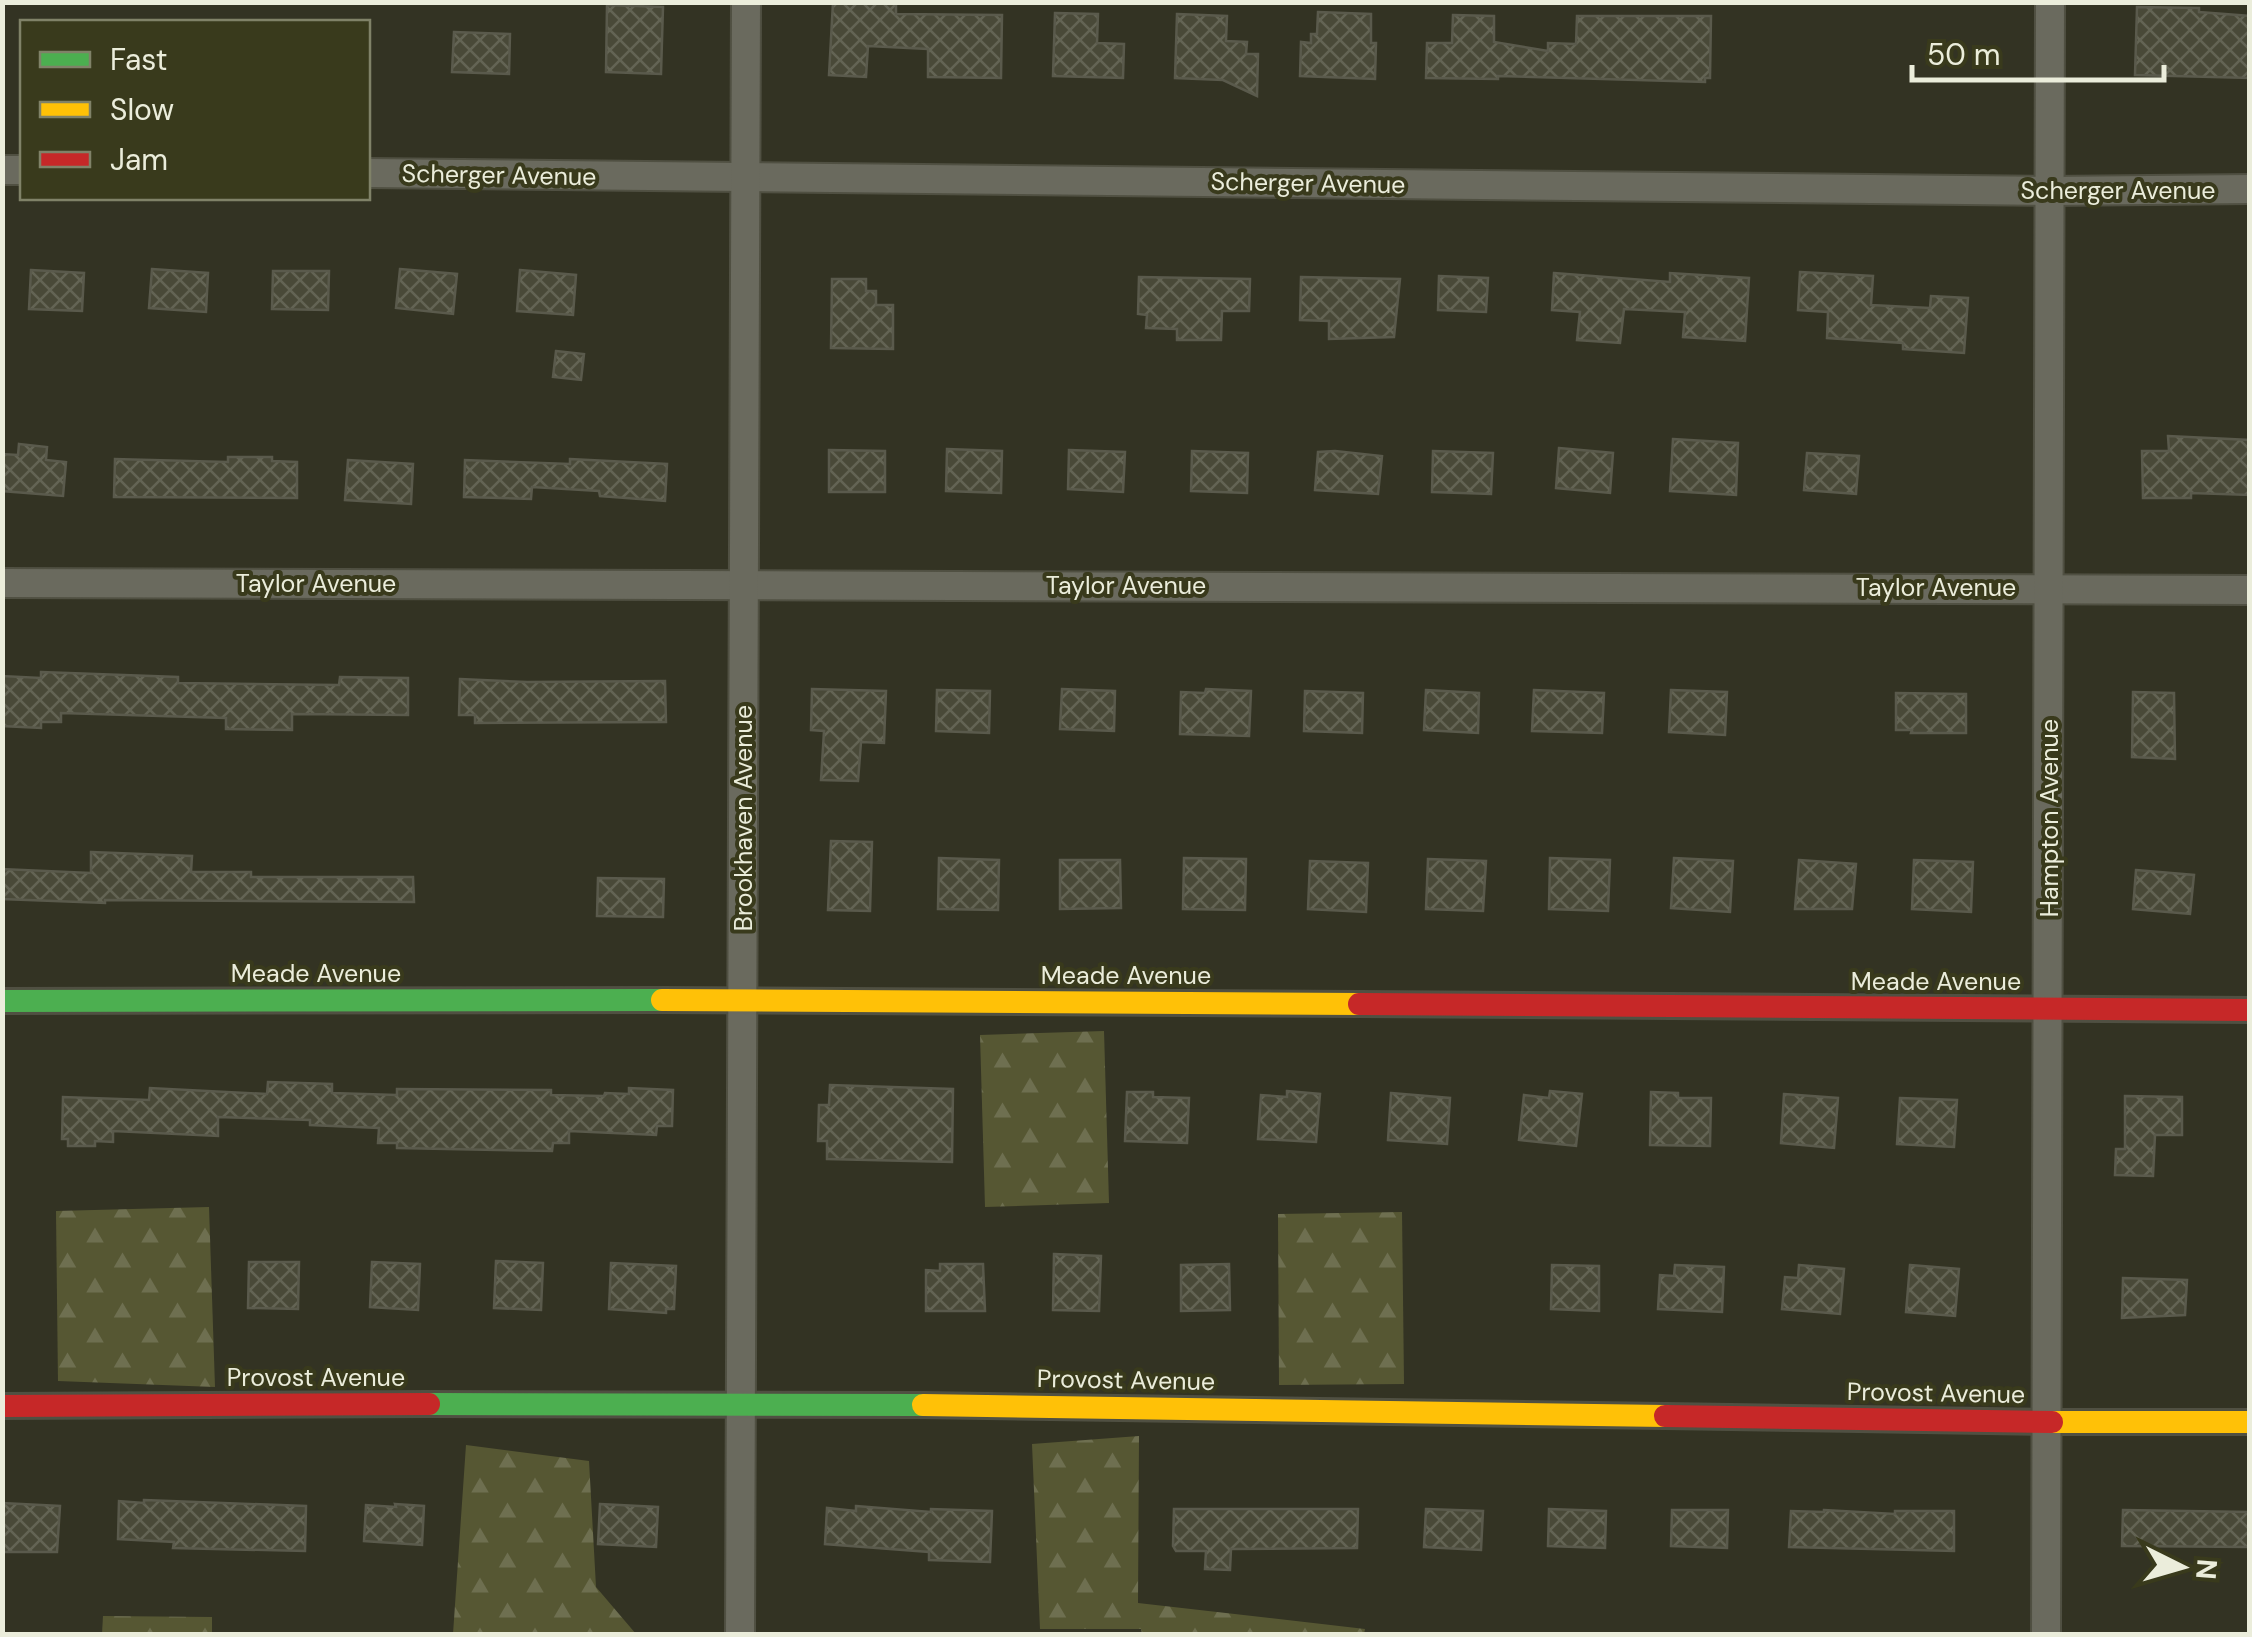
<svg xmlns="http://www.w3.org/2000/svg" width="2252" height="1637" font-family="'DM Sans',sans-serif">
<style>
.forest{fill:url(#forest-firs)}
.building{fill:url(#building-cross-hatch);stroke:#5a5a4c;stroke-width:2.5}
.lines{fill:none;stroke-linecap:round;stroke-linejoin:round}
.street-casing{stroke:#505042;stroke-width:32}
.fast-casing{stroke:#505042;stroke-width:28}
.slow-casing{stroke:#505042;stroke-width:28}
.jam-casing{stroke:#505042;stroke-width:28}
.street{stroke:#6a6a5e;stroke-width:28}
.fast{stroke:#4caf50;stroke-width:22}
.slow{stroke:#ffc107;stroke-width:22}
.jam{stroke:#c62828;stroke-width:22}
.labels{text-anchor:middle;dominant-baseline:central;stroke-width:8;stroke-linejoin:round;paint-order:stroke}
.street-label{font-size:25px;fill:#ebeddb;stroke:#393a1c}
</style>
<defs>
<pattern id="forest-firs" width="22" height="20" patternUnits="userSpaceOnUse" patternTransform="scale(2.5)"><rect width="22" height="20" fill="#565733"/><path d="M5 1l3.5 6h-7zM16 11l3.5 6h-7z" fill="#6e6f50"/></pattern>
<pattern id="building-cross-hatch" width="8" height="8" patternUnits="userSpaceOnUse" patternTransform="scale(2.5)"><rect width="8" height="8" fill="#494938"/><path d="M0 0l8 8M0 8l8-8" fill="none" stroke="#636454"/></pattern>
</defs>
<rect width="100%" height="100%" fill="#333323"/>
<g class="forest">
<polygon points="1104,1031 1109,1203 985,1207 980,1035"/>
<polygon points="209,1207 215,1387 58,1381 56,1211"/>
<polygon points="1402,1212 1404,1384 1279,1385 1278,1214"/>
<polygon points="1139,1436 1138,1603 1365,1629 1364,1634 1142,1634 1141,1629 1040,1629 1032,1444"/>
<polygon points="466,1445 589,1461 596,1587 636,1634 453,1634"/>
<polygon points="103,1616 212,1617 212,1634 102,1634"/>
</g>
<g class="building">
<polygon points="833,2 896,4 896,14 1002,15 1001,78 928,77 928,49 868,46 866,77 829,75"/>
<polygon points="607,5 663,7 661,74 606,72"/>
<polygon points="2137,7 2199,8 2199,12 2250,16 2250,78 2135,75"/>
<polygon points="1318,12 1371,14 1371,43 1376,43 1375,79 1300,76 1301,42 1311,43 1311,34 1317,34"/>
<polygon points="1055,13 1098,14 1097,43 1124,44 1123,78 1053,76"/>
<polygon points="1177,14 1227,16 1226,41 1247,42 1246,54 1258,54 1257,96 1223,80 1175,78"/>
<polygon points="1453,15 1494,16 1494,42 1548,51 1548,43 1576,44 1577,16 1711,16 1710,78 1705,78 1705,82 1498,76 1498,79 1426,78 1427,43 1452,43"/>
<polygon points="454,32 510,34 509,74 452,72"/>
<polygon points="152,269 208,273 206,312 149,308"/>
<polygon points="400,269 457,274 453,314 396,308"/>
<polygon points="31,270 84,273 82,311 29,309"/>
<polygon points="520,270 576,275 573,315 517,311"/>
<polygon points="273,271 329,271 328,310 272,309"/>
<polygon points="1800,272 1873,276 1871,305 1930,308 1931,296 1968,298 1964,353 1903,349 1903,343 1827,338 1828,312 1798,310"/>
<polygon points="1554,273 1670,282 1670,273 1749,278 1745,341 1683,337 1685,312 1624,309 1620,343 1577,340 1580,312 1552,310"/>
<polygon points="1439,276 1488,278 1486,312 1438,310"/>
<polygon points="1139,277 1250,279 1249,311 1222,311 1221,340 1177,340 1177,329 1146,328 1147,315 1138,314"/>
<polygon points="1301,277 1400,279 1394,337 1329,339 1329,321 1300,320"/>
<polygon points="832,279 866,279 866,291 876,291 876,305 893,305 893,349 831,348"/>
<polygon points="556,351 584,354 581,380 553,377"/>
<polygon points="2168,436 2250,440 2250,495 2191,493 2191,498 2143,498 2142,451 2169,451"/>
<polygon points="1673,439 1738,443 1736,495 1670,491"/>
<polygon points="19,444 47,447 46,460 66,462 63,496 2,491 2,454 18,455"/>
<polygon points="1559,448 1613,453 1610,493 1556,488"/>
<polygon points="947,449 1002,451 1001,493 946,491"/>
<polygon points="829,450 885,451 885,492 829,492"/>
<polygon points="1069,450 1125,452 1123,492 1068,489"/>
<polygon points="1192,451 1248,453 1247,493 1191,491"/>
<polygon points="1335,451 1382,456 1378,494 1315,490 1318,452"/>
<polygon points="1433,451 1493,453 1491,494 1432,492"/>
<polygon points="1807,453 1859,456 1856,494 1804,490"/>
<polygon points="228,457 272,457 272,461 297,462 297,498 114,497 115,459 228,462"/>
<polygon points="570,459 667,464 665,501 600,496 599,491 532,487 531,499 464,497 465,460 570,464"/>
<polygon points="348,460 413,464 411,504 345,500"/>
<polygon points="41,672 178,677 178,683 339,685 340,677 408,678 408,715 292,714 292,730 226,729 226,718 61,713 61,722 41,722 41,728 2,726 2,676 41,678"/>
<polygon points="460,679 527,682 665,681 666,722 475,723 475,715 459,715"/>
<polygon points="812,689 886,691 884,743 861,742 858,781 821,780 824,731 811,730"/>
<polygon points="1062,689 1115,691 1114,731 1060,729"/>
<polygon points="1206,689 1251,691 1249,736 1180,734 1181,692 1205,693"/>
<polygon points="937,690 990,691 989,733 936,731"/>
<polygon points="1426,690 1479,693 1478,733 1424,730"/>
<polygon points="1534,690 1604,693 1602,733 1532,731"/>
<polygon points="1671,690 1727,692 1725,735 1669,732"/>
<polygon points="1305,691 1363,693 1362,733 1304,731"/>
<polygon points="2133,692 2174,693 2175,759 2132,757"/>
<polygon points="1896,693 1966,694 1966,733 1911,733 1912,730 1896,730"/>
<polygon points="831,841 872,842 870,911 828,910"/>
<polygon points="91,852 192,856 191,872 251,872 251,877 413,877 414,902 105,900 105,903 2,899 2,869 91,873"/>
<polygon points="939,858 999,860 998,910 938,909"/>
<polygon points="1184,858 1246,859 1245,910 1183,909"/>
<polygon points="1550,858 1610,860 1608,911 1549,909"/>
<polygon points="1674,858 1733,861 1730,912 1671,908"/>
<polygon points="1428,859 1486,861 1483,911 1426,909"/>
<polygon points="1060,860 1120,860 1121,908 1060,909"/>
<polygon points="1799,860 1856,864 1852,909 1795,909"/>
<polygon points="1914,860 1973,862 1971,912 1912,909"/>
<polygon points="1310,861 1368,863 1366,912 1308,909"/>
<polygon points="2136,870 2194,875 2190,914 2133,909"/>
<polygon points="598,878 664,879 663,917 597,916"/>
<polygon points="268,1082 332,1084 332,1093 397,1095 397,1089 551,1090 551,1095 604,1096 605,1093 629,1094 629,1088 673,1090 672,1126 657,1126 656,1135 569,1131 569,1143 553,1143 552,1151 397,1148 397,1143 378,1143 379,1128 310,1125 310,1120 218,1117 218,1136 113,1131 113,1142 95,1141 95,1146 68,1146 68,1139 62,1139 63,1097 149,1100 150,1088 267,1094"/>
<polygon points="830,1085 953,1089 952,1162 827,1159 827,1141 818,1141 819,1105 829,1105"/>
<polygon points="1287,1091 1320,1094 1316,1142 1258,1139 1261,1095 1287,1097"/>
<polygon points="1550,1091 1582,1094 1576,1146 1519,1140 1524,1095 1549,1098"/>
<polygon points="1127,1092 1153,1092 1153,1097 1189,1098 1187,1143 1125,1141"/>
<polygon points="1651,1092 1678,1093 1678,1098 1711,1098 1710,1146 1650,1145"/>
<polygon points="1391,1093 1450,1098 1447,1144 1388,1140"/>
<polygon points="1784,1094 1838,1098 1834,1148 1781,1143"/>
<polygon points="2125,1096 2182,1097 2182,1135 2155,1135 2153,1176 2115,1175 2116,1149 2125,1149"/>
<polygon points="1900,1098 1957,1100 1954,1147 1897,1144"/>
<polygon points="1054,1254 1101,1256 1099,1311 1053,1310"/>
<polygon points="496,1261 543,1263 541,1310 494,1308"/>
<polygon points="249,1262 299,1262 298,1309 248,1308"/>
<polygon points="372,1262 420,1264 418,1310 370,1307"/>
<polygon points="611,1263 676,1266 674,1309 666,1309 666,1313 609,1309"/>
<polygon points="940,1264 983,1264 985,1311 926,1311 926,1270 940,1271"/>
<polygon points="1229,1264 1230,1310 1181,1311 1181,1265"/>
<polygon points="1552,1265 1599,1266 1599,1311 1551,1309"/>
<polygon points="1675,1265 1724,1267 1722,1312 1658,1309 1660,1275 1674,1276"/>
<polygon points="1799,1265 1844,1269 1840,1314 1782,1309 1785,1277 1798,1278"/>
<polygon points="1910,1265 1959,1269 1955,1316 1906,1312"/>
<polygon points="2123,1278 2187,1280 2185,1315 2122,1318"/>
<polygon points="144,1500 306,1506 305,1551 173,1548 174,1542 118,1539 119,1501 144,1503"/>
<polygon points="2,1503 60,1506 57,1552 2,1552"/>
<polygon points="395,1504 424,1506 422,1545 364,1541 366,1505 396,1507"/>
<polygon points="600,1504 658,1507 656,1547 598,1544"/>
<polygon points="856,1506 931,1512 931,1509 992,1511 990,1562 929,1560 929,1552 825,1544 827,1508 856,1511"/>
<polygon points="1174,1509 1358,1509 1357,1548 1231,1549 1230,1570 1205,1569 1206,1551 1176,1551 1173,1546"/>
<polygon points="1426,1509 1483,1511 1481,1550 1424,1547"/>
<polygon points="1549,1509 1606,1511 1605,1548 1548,1546"/>
<polygon points="1672,1510 1728,1510 1727,1548 1671,1546"/>
<polygon points="1824,1510 1895,1514 1895,1511 1954,1511 1954,1551 1789,1547 1791,1511 1824,1512"/>
<polygon points="2123,1510 2250,1512 2250,1547 2122,1546"/>
</g>
<g class="lines">
<defs>
<g id="street">
<polyline points="2,170 22,170"/>
<polyline points="368,173 2049,191 2250,189"/>
<polyline points="2,583 2250,590"/>
<polyline points="740,1634 746,2"/>
<polyline points="2046,1634 2050,2"/>
</g>
<g id="fast">
<polyline points="2,1001 662,1000"/>
<polyline points="429,1404 923,1405"/>
</g>
<g id="slow">
<polyline points="662,1000 1359,1004"/>
<polyline points="923,1405 1665,1416"/>
<polyline points="2052,1422 2250,1422"/>
</g>
<g id="jam">
<polyline points="1359,1004 2250,1010"/>
<polyline points="2,1406 429,1404"/>
<polyline points="1665,1416 2052,1422"/>
</g>
</defs>
<use href="#street" class="street-casing"/>
<use href="#fast" class="fast-casing"/>
<use href="#slow" class="slow-casing"/>
<use href="#jam" class="jam-casing"/>
<use href="#street" class="street"/>
<use href="#fast" class="fast"/>
<use href="#slow" class="slow"/>
<use href="#jam" class="jam"/>
</g>
<g class="labels">
<g class="street-label">
<text transform="translate(499 175) rotate(1)">Scherger Avenue</text>
<text transform="translate(1308 183) rotate(1)">Scherger Avenue</text>
<text x="2118" y="190">Scherger Avenue</text>
<text x="316" y="583">Taylor Avenue</text>
<text x="1126" y="585">Taylor Avenue</text>
<text x="1936" y="587">Taylor Avenue</text>
<text transform="translate(743 818) rotate(-90)">Brookhaven Avenue</text>
<text transform="translate(2049 818) rotate(-90)">Hampton Avenue</text>
<text x="316" y="973">Meade Avenue</text>
<text x="1126" y="975">Meade Avenue</text>
<text x="1936" y="981">Meade Avenue</text>
<text x="316" y="1377">Provost Avenue</text>
<text transform="translate(1126 1380) rotate(1)">Provost Avenue</text>
<text transform="translate(1936 1393) rotate(1)">Provost Avenue</text>
</g>
</g>
<rect width="2252" height="1637" fill="none" stroke="#ebeddb" stroke-width="10"/>
<rect x="20" y="20" width="350" height="180" fill="#393a1c" stroke="#808268" stroke-width="2.5"/>
<rect x="40" y="52" width="50" height="15" fill="#4caf50" stroke="#808268" stroke-width="2.5"/>
<text x="110" y="70" font-size="30" fill="#ebeddb">Fast</text>
<rect x="40" y="102" width="50" height="15" fill="#ffc107" stroke="#808268" stroke-width="2.5"/>
<text x="110" y="120" font-size="30" fill="#ebeddb">Slow</text>
<rect x="40" y="152" width="50" height="15" fill="#c62828" stroke="#808268" stroke-width="2.5"/>
<text x="110" y="170" font-size="30" fill="#ebeddb">Jam</text>
<g transform="translate(2182 1567) rotate(95)" stroke="#393a1c" stroke-width="8" paint-order="stroke">
<path d="M0-8L18 38L0 25L-18 38Z" fill="#ebeddb"/>
<text y="-15" font-size="28" font-weight="bold" text-anchor="middle" fill="#ebeddb">N</text>
</g>
<path d="M1912 65v15h252v-15" fill="none" stroke="#ebeddb" stroke-width="5"/>
<text x="1927" y="65" font-size="30" fill="#ebeddb" stroke="#393a1c" stroke-width="8" paint-order="stroke">50 m</text>
</svg>
